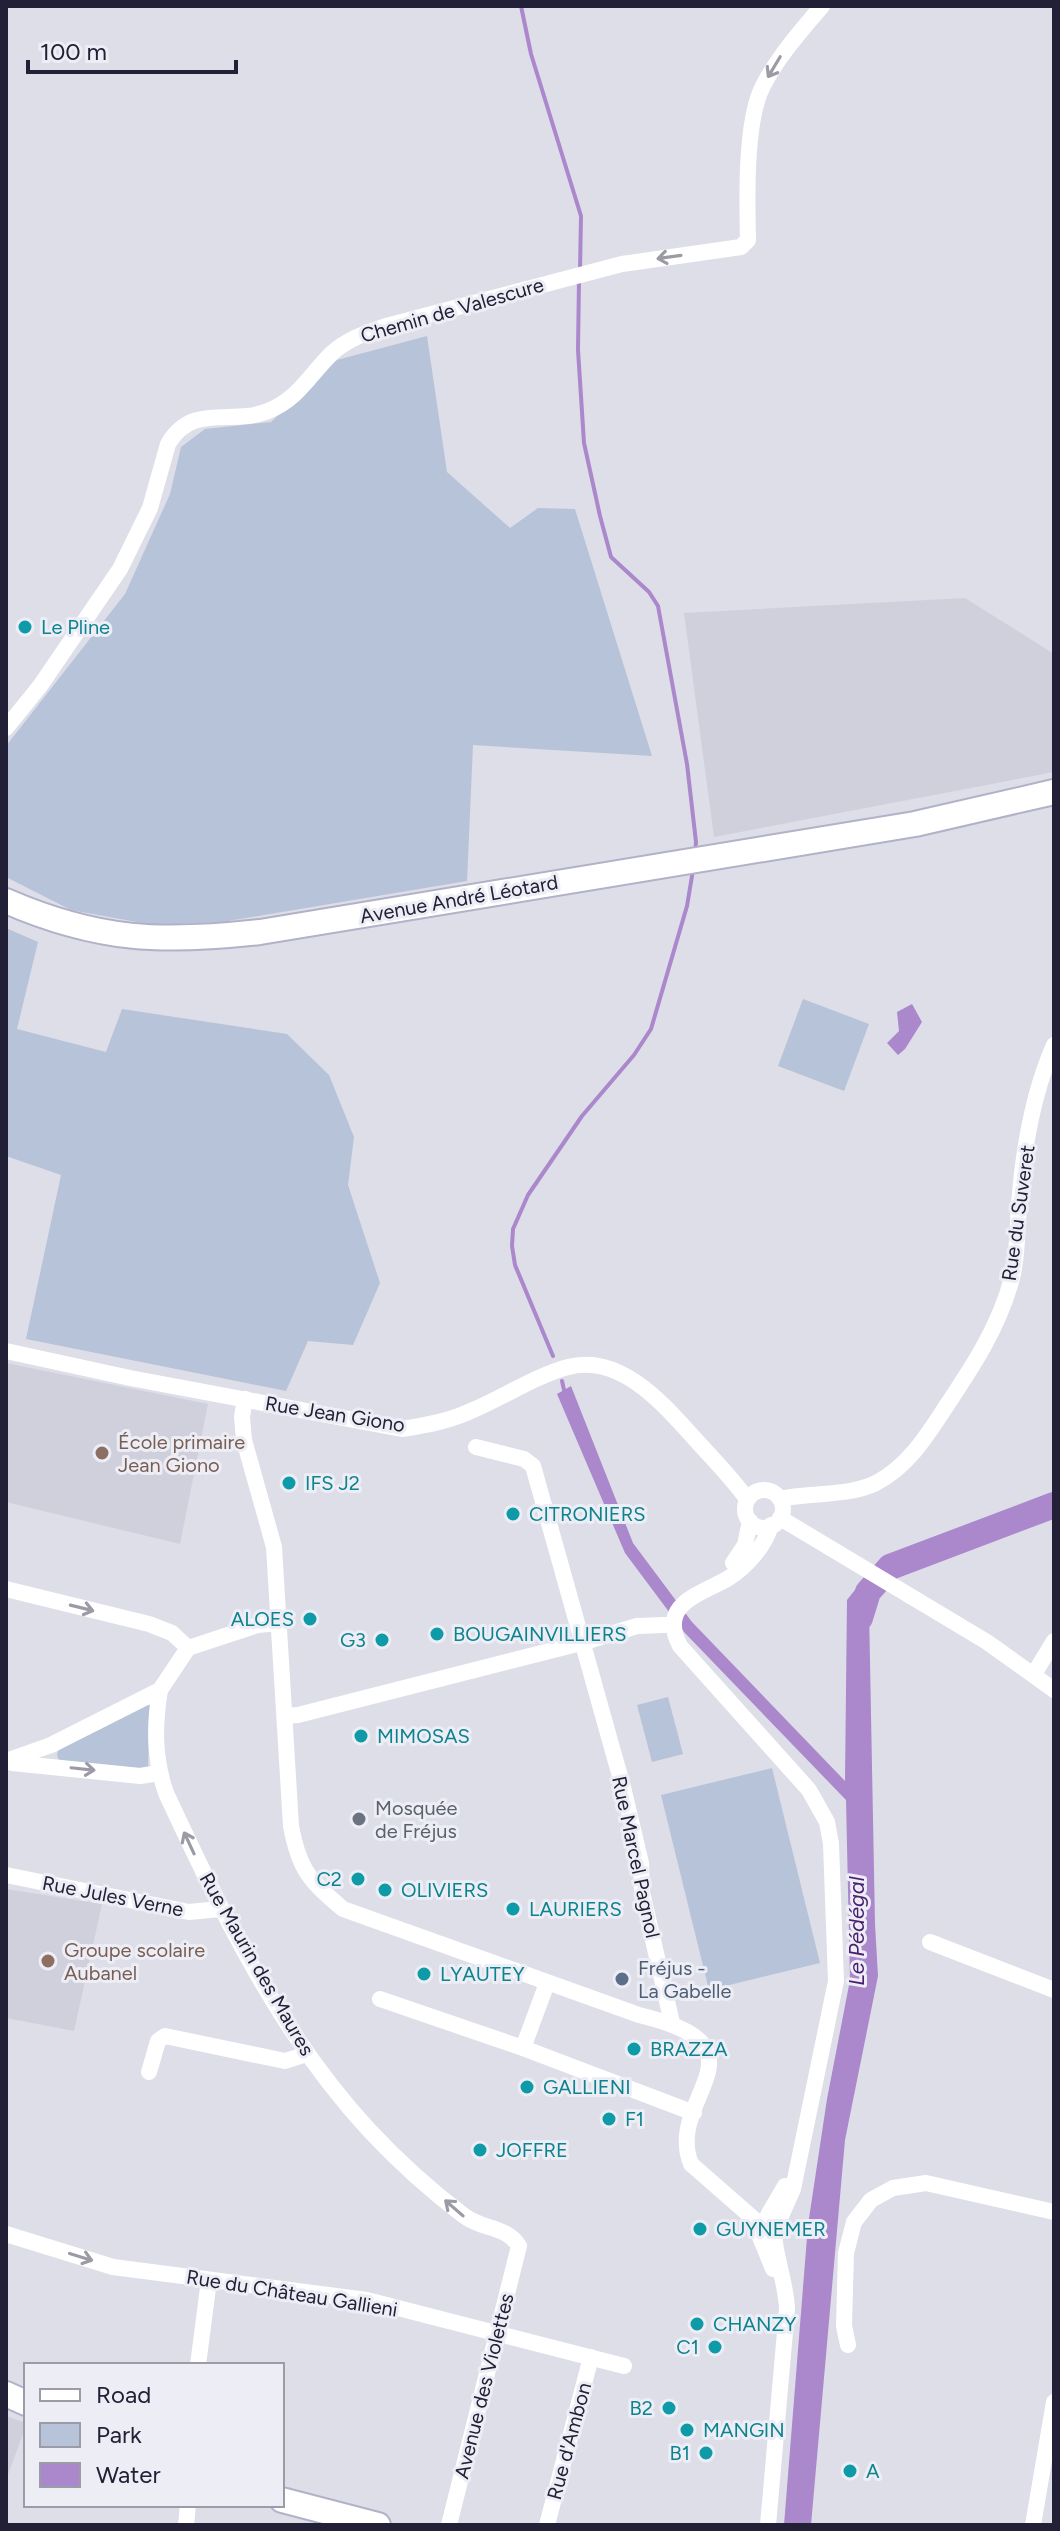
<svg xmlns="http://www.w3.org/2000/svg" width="1060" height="2531" font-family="Figtree,sans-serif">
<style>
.built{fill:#cfd0dc}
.green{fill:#b7c3d9}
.water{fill:#ab87cc}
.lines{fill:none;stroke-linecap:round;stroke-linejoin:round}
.stream{stroke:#ab87cc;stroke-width:4}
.river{stroke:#ab87cc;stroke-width:26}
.secondary-casing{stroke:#b1b1c8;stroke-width:28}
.street{stroke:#fff;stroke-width:16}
.secondary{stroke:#fff;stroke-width:24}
.oneway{stroke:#9c9ba5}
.culture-dot{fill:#0f9aa8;stroke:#edeef5;stroke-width:3}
.education-dot{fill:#8d6e63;stroke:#edeef5;stroke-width:3}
.worship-dot{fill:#6b7280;stroke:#edeef5;stroke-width:3}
.service-dot{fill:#5c6f8a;stroke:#edeef5;stroke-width:3}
.labels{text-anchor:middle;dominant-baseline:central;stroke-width:6;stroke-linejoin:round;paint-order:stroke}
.street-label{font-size:20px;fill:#222037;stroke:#edeef5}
.culture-label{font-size:20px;fill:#0d838f;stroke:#edeef5;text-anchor:start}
.education-label{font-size:20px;fill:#785e54;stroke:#edeef5;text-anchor:start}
.worship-label{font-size:20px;fill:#5b616d;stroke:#edeef5;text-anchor:start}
.service-label{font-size:20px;fill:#4e5e75;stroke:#edeef5;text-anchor:start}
.water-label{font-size:22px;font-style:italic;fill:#491e6f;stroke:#edeef5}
</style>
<rect width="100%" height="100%" fill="#dddee8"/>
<g class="built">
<polygon points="965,598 1054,654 1054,772 714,837 684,613"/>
<polygon points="6,1363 208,1404 180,1544 6,1502"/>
<polygon points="6,1889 102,1904 74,2031 6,2018"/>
<polygon points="6,2416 26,2423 26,2426 6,2480"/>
</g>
<g class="green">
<polygon points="427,336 447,472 510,528 538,508 575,509 652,756 473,745 467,881 222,922 153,925 71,910 6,877 6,746 125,594 170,494 181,447 205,429 271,422 337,360"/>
<polygon points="6,928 38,942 17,1029 106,1052 122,1009 287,1034 329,1075 354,1137 348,1185 380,1283 353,1345 308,1341 286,1391 26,1339 61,1175 6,1156"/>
<polygon points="803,999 869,1024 844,1091 778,1066"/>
<polygon points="668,1697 683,1754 652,1762 637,1705"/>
<polygon points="146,1702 150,1706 148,1769 59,1761 57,1755 59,1748"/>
<polygon points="772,1768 820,1963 709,1990 661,1795"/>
</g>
<g class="water">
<polygon points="912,1004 922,1022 905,1049 898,1055 887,1043 899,1031 897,1012"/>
<polygon points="571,1386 633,1543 692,1622 845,1781 847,1600 862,1581 877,1591 869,1609 875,1924 878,1976 845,2140 811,2525 784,2525 808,2225 827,2099 850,1980 846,1800 684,1632 625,1553 557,1394"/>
</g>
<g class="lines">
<g class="stream">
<polyline points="521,6 531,54 581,216 580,271"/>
<polyline points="579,280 578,350 584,443 600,516 611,557 649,592 658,606 687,764 696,842 695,853"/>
<polyline points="553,1356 515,1265 512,1246 513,1229 528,1195 582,1116 634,1055 651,1029 687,906 693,870"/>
<polyline points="562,1381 565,1394"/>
</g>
<polyline class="river" points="860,1618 868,1592 890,1567 1054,1505"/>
<defs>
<g id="secondary">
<path d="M6 901C98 941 162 943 260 932L915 824 1054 792"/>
<polyline points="6,2394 26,2403"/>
<polyline points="282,2500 378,2525"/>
</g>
</defs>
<use href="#secondary" class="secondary-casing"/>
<g class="street">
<path d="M6 728 40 686 120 569 150 508 168 444C193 402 231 426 268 411 298 399 309 376 331 354 347 339 366 333 386 326L622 264 741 247 748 240C747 200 745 120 763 86 778 56 801 31 822 6"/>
<path d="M6 1351 130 1378 402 1429C427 1425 450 1421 473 1410 504 1397 535 1376 568 1367 621 1353 664 1405 695 1439 713 1459 732 1478 747 1499"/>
<path d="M245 1399 242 1417 244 1440 274 1547 291 1826C299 1870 310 1881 343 1909L639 2015C777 2048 664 2097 691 2164L755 2220"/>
<polyline points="476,1447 524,1459 533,1466 623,1787 641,1863 642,1892 672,2023"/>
<circle cx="764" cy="1509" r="19"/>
<path d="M780 1499C810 1492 847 1497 876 1483 908 1466 926 1437 945 1408 973 1366 999 1327 1012 1278 1018 1254 1017 1230 1019 1205 1023 1151 1032 1095 1054 1045"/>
<polyline points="780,1518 987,1642 1054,1690"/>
<path d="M771 1525C765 1546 746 1568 727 1579 699 1595 658 1604 680 1646L809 1790 827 1822 831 1844 836 1981 793 2189 777 2225"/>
<polyline points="733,1563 745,1545 750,1521"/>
<polyline points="6,1589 149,1624 172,1633 188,1648"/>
<polyline points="1034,1674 1054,1641"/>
<path d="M160 1690C154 1726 154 1758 166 1793 221 1911 279 2033 369 2130 397 2160 430 2190 463 2215 481 2230 506 2225 519 2246L449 2525"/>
<polyline points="285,1716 298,1715 581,1643 637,1626 665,1625"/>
<polyline points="6,1761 51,1745 160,1690 188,1648 258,1625 277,1623"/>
<polyline points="12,1763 140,1776 159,1773"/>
<polyline points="6,1875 189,1912 220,1909"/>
<polyline points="930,1942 1054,1990"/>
<polyline points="380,1999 523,2048 694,2113"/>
<polyline points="523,2048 547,1983"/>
<polyline points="149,2072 158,2041 165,2036 285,2061 307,2054"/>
<polyline points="768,2215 785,2186"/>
<polyline points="6,2234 113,2267 367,2300 624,2366"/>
<polyline points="760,2237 773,2269"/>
<polyline points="848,2345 844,2326 846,2253 854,2222 871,2200 893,2188 926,2183 1054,2212"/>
<polyline points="198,2365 209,2280"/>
<polyline points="186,2525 188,2505"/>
<polyline points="547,2525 591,2357"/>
<path d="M768 2525 787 2309C786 2283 776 2260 774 2235"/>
<polyline points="1033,2525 1054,2402"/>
</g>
<use href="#secondary" class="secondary"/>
</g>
<defs><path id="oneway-shaft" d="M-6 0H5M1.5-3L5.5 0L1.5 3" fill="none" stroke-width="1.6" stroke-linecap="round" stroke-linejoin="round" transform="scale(2)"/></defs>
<g class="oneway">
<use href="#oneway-shaft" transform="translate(774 67) rotate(121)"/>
<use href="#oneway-shaft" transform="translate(669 257) rotate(172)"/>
<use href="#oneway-shaft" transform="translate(82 1608) rotate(14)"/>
<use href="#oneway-shaft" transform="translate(83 1769) rotate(6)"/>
<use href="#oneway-shaft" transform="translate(189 1843) rotate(-115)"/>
<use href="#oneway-shaft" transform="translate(454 2208) rotate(-139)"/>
<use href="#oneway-shaft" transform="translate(81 2257) rotate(17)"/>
</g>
<g class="culture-dot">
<circle cx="25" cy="627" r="8"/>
<circle cx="289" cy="1483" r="8"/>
<circle cx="513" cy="1514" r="8"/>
<circle cx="310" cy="1619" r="8"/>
<circle cx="437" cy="1634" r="8"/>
<circle cx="382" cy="1640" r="8"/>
<circle cx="361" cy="1736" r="8"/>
<circle cx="358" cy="1879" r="8"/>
<circle cx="385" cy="1890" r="8"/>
<circle cx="513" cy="1909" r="8"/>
<circle cx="424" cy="1974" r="8"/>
<circle cx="634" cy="2049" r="8"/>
<circle cx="527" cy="2087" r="8"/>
<circle cx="609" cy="2119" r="8"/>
<circle cx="480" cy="2150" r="8"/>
<circle cx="700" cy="2229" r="8"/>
<circle cx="697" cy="2324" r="8"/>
<circle cx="715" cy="2347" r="8"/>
<circle cx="669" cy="2408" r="8"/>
<circle cx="687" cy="2430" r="8"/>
<circle cx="706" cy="2453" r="8"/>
<circle cx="850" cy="2471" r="8"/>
</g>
<g class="education-dot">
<circle cx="102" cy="1453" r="8"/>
<circle cx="48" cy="1961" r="8"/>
</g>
<circle class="worship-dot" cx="359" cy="1819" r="8"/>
<circle class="service-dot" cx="622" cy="1979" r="8"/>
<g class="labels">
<g class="street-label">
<text transform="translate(452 310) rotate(-16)">Chemin de Valescure</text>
<text transform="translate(459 899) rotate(-10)">Avenue André Léotard</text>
<text transform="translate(1018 1213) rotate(-82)">Rue du Suveret</text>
<text transform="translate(335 1414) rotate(9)">Rue Jean Giono</text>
<text transform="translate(636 1857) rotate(78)">Rue Marcel Pagnol</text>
<text transform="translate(113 1896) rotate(11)">Rue Jules Verne</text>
<text transform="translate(257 1964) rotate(60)">Rue Maurin des Maures</text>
<text transform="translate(292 2293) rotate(9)">Rue du Château Gallieni</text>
<text transform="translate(484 2386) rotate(-76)">Avenue des Violettes</text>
<text transform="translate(569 2441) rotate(-75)">Rue d'Ambon</text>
</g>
<g class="culture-label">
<text x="41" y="627">Le Pline</text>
<text x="305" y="1483">IFS J2</text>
<text x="529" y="1514">CITRONIERS</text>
<text x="294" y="1619" text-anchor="end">ALOES</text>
<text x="453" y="1634">BOUGAINVILLIERS</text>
<text x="366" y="1640" text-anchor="end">G3</text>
<text x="377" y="1736">MIMOSAS</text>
<text x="342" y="1879" text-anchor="end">C2</text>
<text x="401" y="1890">OLIVIERS</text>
<text x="529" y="1909">LAURIERS</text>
<text x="440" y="1974">LYAUTEY</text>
<text x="650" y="2049">BRAZZA</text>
<text x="543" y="2087">GALLIENI</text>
<text x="625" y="2119">F1</text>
<text x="496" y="2150">JOFFRE</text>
<text x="716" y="2229">GUYNEMER</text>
<text x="713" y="2324">CHANZY</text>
<text x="699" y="2347" text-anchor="end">C1</text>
<text x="653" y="2408" text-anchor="end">B2</text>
<text x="703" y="2430">MANGIN</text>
<text x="690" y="2453" text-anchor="end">B1</text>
<text x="866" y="2471">A</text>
</g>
<g class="education-label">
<text x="118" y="1442">École primaire<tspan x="118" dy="23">Jean Giono</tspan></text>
<text x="64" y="1950">Groupe scolaire<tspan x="64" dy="23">Aubanel</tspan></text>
</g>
<g class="worship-label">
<text x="375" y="1808">Mosquée<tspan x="375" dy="23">de Fréjus</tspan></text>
</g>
<g class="service-label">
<text x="638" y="1968">Fréjus -<tspan x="638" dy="23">La Gabelle</tspan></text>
</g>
<g class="water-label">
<text transform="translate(856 1931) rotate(-90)">Le Pédégal</text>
</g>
</g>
<rect width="1060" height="2531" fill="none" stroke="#222037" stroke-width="16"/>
<rect x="24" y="2363" width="260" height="144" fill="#edeef5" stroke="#9c9ca9" stroke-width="2"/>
<rect x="40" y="2389" width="40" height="12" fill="#ffffff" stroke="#9c9ca9" stroke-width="2"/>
<text x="96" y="2403" font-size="24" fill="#222037">Road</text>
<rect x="40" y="2423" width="40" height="24" fill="#b7c3d9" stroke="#9c9ca9" stroke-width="2"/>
<text x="96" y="2443" font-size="24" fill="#222037">Park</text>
<rect x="40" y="2463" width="40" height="24" fill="#ab87cc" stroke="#9c9ca9" stroke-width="2"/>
<text x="96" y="2483" font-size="24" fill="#222037">Water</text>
<path d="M28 60v12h208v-12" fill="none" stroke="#222037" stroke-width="4"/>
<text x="40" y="60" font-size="24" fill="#222037" stroke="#edeef5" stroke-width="6" paint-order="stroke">100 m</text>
</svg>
